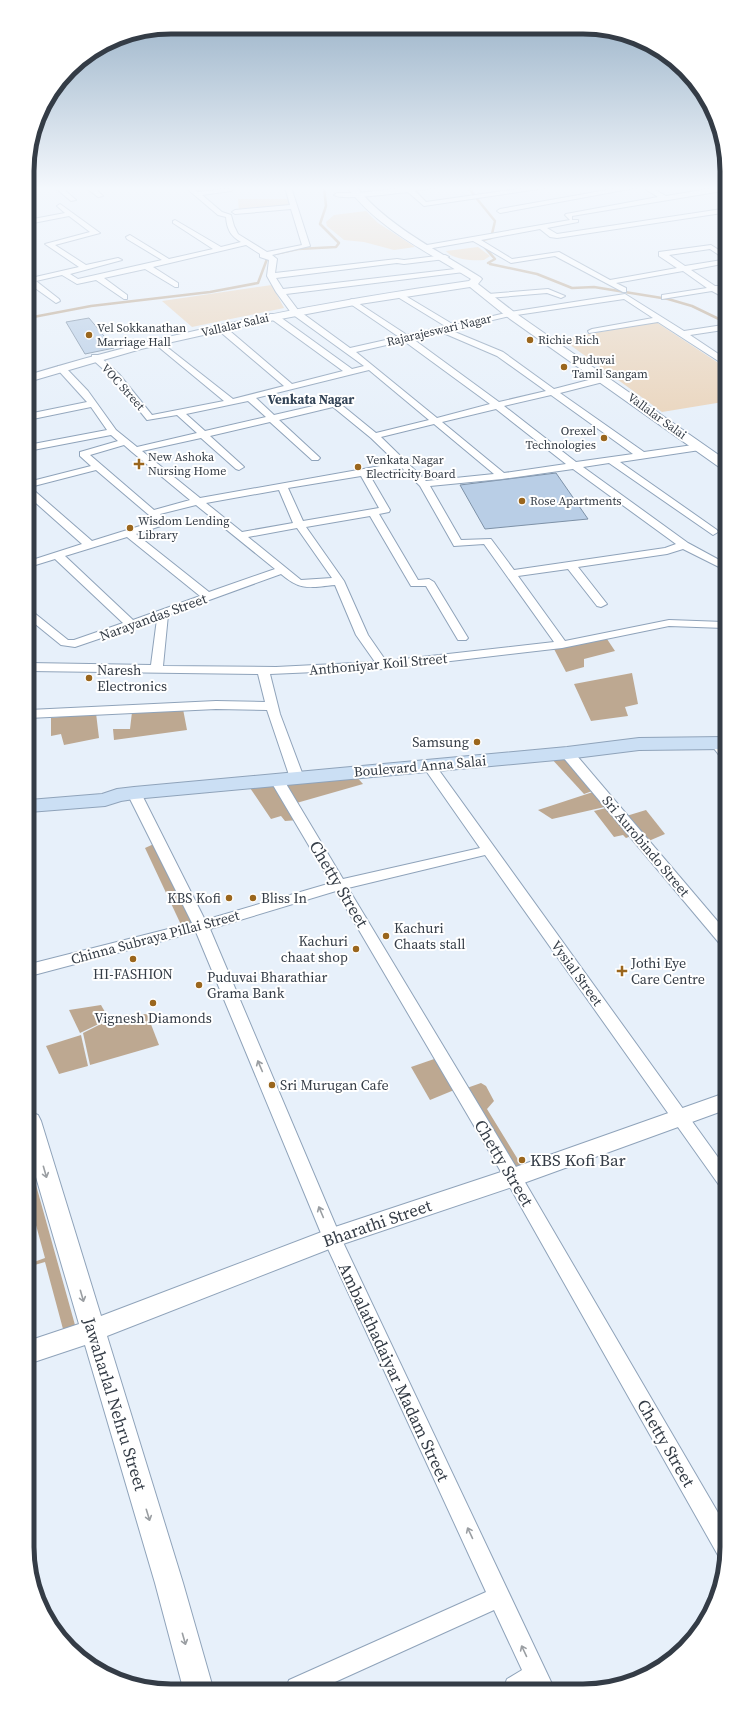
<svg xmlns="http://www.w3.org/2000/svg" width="754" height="1718" font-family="'Source Serif 4',serif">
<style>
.green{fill:#ead5bd}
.forest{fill:#bda891}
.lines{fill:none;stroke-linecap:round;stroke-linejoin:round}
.stream{stroke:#bda992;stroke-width:2.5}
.building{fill:#b9cee6;stroke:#7d91a7}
.minor-casing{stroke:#8fa3ba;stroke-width:2}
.tertiary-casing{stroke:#8fa3ba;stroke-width:2}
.secondary-casing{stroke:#8fa3ba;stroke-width:2}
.minor{fill:#fff;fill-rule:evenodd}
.tertiary{fill:#fff;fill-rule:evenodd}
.secondary{fill:#cbdff4;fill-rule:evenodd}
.oneway{stroke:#9a9ea2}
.poi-dot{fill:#9a661d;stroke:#fff;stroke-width:1.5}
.labels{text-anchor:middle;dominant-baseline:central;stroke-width:4;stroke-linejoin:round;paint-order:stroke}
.far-street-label{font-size:12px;fill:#343c46;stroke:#fff}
.far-poi-label{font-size:12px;fill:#343c46;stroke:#fff;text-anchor:start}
.far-quarter-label{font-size:13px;font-weight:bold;fill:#324356;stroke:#fff}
.street-label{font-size:14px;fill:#343c46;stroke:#fff}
.poi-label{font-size:14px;fill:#343c46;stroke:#fff;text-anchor:start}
.near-street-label{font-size:17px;fill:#343c46;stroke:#fff}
.near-poi-label{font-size:17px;fill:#343c46;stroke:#fff;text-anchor:start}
.rim{fill:none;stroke:#343c46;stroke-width:5}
</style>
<rect width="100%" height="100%" fill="#e7f0fa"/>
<g class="green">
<polygon points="238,199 289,199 290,206 239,211"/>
<polygon points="366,211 378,223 415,247 394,250 364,242 344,240 327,226 326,222 334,215"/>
<path d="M478 247 490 256 484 260C474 261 453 260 446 251Z"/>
<polygon points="272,285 284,308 192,327 162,301"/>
<polygon points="656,322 723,366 723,402 662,412 562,339"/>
</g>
<g class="forest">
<polygon points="607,639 615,651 584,659 584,667 566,672 554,649"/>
<polygon points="632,673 638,704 625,707 628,716 591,721 574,684"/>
<polygon points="183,709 187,730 114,740 113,729 130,729 132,712"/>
<polygon points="96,713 99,738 64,745 61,734 51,736 51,718"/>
<polygon points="566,754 595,790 584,794 550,757"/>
<polygon points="354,774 363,784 293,804 278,780"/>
<polygon points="276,781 299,820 285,821 281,816 271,819 248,785"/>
<polygon points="596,791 609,806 552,819 538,810"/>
<polygon points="610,807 634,835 626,838 623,835 614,837 594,811"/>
<polygon points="646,810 665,834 644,843 623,817"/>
<polygon points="156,843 198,924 183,929 145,848"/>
<polygon points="101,1005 109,1019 80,1033 69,1010"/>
<polygon points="147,1014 159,1045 90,1065 83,1033 117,1016"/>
<polygon points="81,1035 88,1066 59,1074 46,1046"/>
<polygon points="440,1057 459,1088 430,1100 411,1067"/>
<polygon points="481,1083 486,1086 494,1101 487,1109 525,1171 514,1176 464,1089"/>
<polygon points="31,1167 75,1325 63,1329 45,1262 31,1266 31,1263 45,1258 31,1207"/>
</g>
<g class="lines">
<g class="stream">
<polyline points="468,187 474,195"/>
<polyline points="477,199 495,221 492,234"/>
<polyline points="275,254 298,249 336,247 339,243 320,224 326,206 324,187"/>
<polyline points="488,263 495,259 479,241 491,238"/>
<polyline points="490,264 537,274 572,288 594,287 668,299 692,306 723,321"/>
<polyline points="28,318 91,306 210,292 258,283 267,259"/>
</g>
</g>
<g class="building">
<polygon points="89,318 114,348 85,354 66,322"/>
<polygon points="556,473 588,519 485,529 460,485"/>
</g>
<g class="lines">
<defs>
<g id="minor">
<polygon points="54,187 61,187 76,200 71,201"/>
<polygon points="85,187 93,187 103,196 98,197"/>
<path d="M185 187H192L198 192 233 188 234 189 231 191 202 195 222 212 231 215 234 226 238 234 267 252 302 245 291 209 235 214 232 212 235 210 290 205 285 187H291L310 246 272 255 277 259 275 273 397 259 404 260 445 255 449 257 445 259 404 264 397 263 276 278 283 289 464 268 468 270 464 272 286 294 298 310 350 348 399 337 349 303 348 301 352 299 407 335 445 326 396 296 395 294 399 292 454 325 510 312 625 294 684 331 723 325V330L690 335 723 357V364L658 322 589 333 588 331 592 329 653 318 624 299 510 316 450 330 503 352 554 389 604 376 607 377V381L560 393 644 452 700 444 705 447 700 450 620 462 717 530 718 532 713 535 609 463 583 467 688 543 723 562V569L683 549 667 554 578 567 607 604 601 607 597 606 568 569 518 576 565 641 669 620 724 622V628L669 626 562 648 383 669 270 674 280 714 304 778 302 781H292L290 778 267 710 216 709 29 718V710L216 701 265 702 258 674 29 671V663L151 665 157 619 75 647 61 645 29 619V611L33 612 68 640H74L123 623 55 559 29 567V561L82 544 28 496V482L91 466 80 456V452L118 441 111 435 28 451V445L107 430 91 407 28 420V414L87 402 58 370V366H64L88 391 116 430 137 447 197 433 177 415 147 420 113 378 92 359V355H98L119 374 152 415 224 401 155 344 154 342 158 340 233 399 284 386 218 330V326H224L292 384 343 371 270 318V314H276L352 369 364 366 292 314 276 292 267 276 269 260 260 257V254L246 245 153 267 178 283V287H175L145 269 104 278 127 295V299H124L96 280 77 284 62 275 36 281 59 299 60 301 56 303 28 283V277L31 278 79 267 45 244 90 232 69 216 28 224V220L65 213 57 206 60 204 100 233 55 245 86 265 118 258 122 260 70 274 78 279 162 260 127 239 126 237 130 235 169 259 213 249 173 223V221L175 220 221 247 241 242C231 236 227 230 226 217L218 215ZM441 332 497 356 546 391 499 402 413 339ZM404 341 490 404 437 418 356 352ZM369 370 429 420 376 433 338 402 335 401 274 415 256 398ZM551 395 633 454 576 462 504 406ZM248 401 266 417 205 431 186 414ZM333 407 371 438 397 463 200 498 142 451 201 438 236 469 239 470 244 467 242 465 210 436 270 422 312 460H318L320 458 318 456 279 420ZM496 409 566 464 504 473 442 422ZM434 424 494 474 426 481 381 437ZM124 445 132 452 190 500 154 510 90 455ZM402 468 420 486 454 546 484 544 554 642 386 661 368 635 344 581 306 527 370 516 411 586H426L458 640H466L468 638 434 582 429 579 418 580 379 514 389 512 390 510 369 474ZM573 469 676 544 665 548 514 570 491 539 461 540 430 486 502 479ZM96 470 156 521 92 541 30 487ZM361 476 379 508 303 521 288 488ZM279 490 293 523 242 532 206 503ZM196 505 275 569 209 592 136 534 167 524 168 522 160 514ZM297 528 332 578 301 580 248 537ZM127 537 200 596 133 620 65 556ZM281 574C302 592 310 587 335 585L356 635 375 662 276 667 163 666 168 615Z"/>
<path d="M412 187H436L415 191 426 202 532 187H552L424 206 408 192C395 193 342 201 334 195L337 193H358Z"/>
<polygon points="624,187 640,187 500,213 497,211 500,209"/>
<polygon points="642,187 650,187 666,196 720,187 722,187 722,191 572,216 572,220 578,220 578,222 547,228 557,234 722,209 722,213 557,238 550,237 540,229 481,240 512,259 559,252 610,280 677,268 659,256 659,252 711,245 722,252 722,257 710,249 669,255 685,266 722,260 722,264 691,270 715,286 721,286 723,297 712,291 662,299 662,295 707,288 683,271 616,283 626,288 626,292 623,292 555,256 511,263 473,241 427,249 423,247 427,245 570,220 565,215 566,214 658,197"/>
<polygon points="548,289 565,296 561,298 547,293 488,298 484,296 488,294"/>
<polygon points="715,738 719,739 724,744 724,756 719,755 709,742"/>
<polygon points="567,749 572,750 725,930 725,945 720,944 562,756 561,753"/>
<polygon points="428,761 433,762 725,1167 725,1187 719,1185 485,855 348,888 519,1172 727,1528 727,1556 726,1559 719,1557 507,1182 336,891 210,929 341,1238 553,1686 504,1687 507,1679 522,1670 494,1610 324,1687 286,1688 289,1680 486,1592 323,1238 196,932 30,976 30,964 192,923 127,793 129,790 139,790 141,793 205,920 331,883 270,780 272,777 282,777 343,879 480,848 422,765 423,762"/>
</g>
<g id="tertiary">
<path d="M347 187H356C389 227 437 250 480 277L482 279 478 284 514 312 723 458V468L719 467 506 316 470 287 360 304 248 325 141 349 28 382V375C173 331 319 302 469 281L471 279C428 252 378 229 347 187Z"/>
<polygon points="725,1093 725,1110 521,1184 337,1246 107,1336 183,1583 213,1688 183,1688 155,1583 85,1345 31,1363 31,1340 79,1324 31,1160 30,1112 38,1115 41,1121 101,1316 332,1228 510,1169"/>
</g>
<polygon id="secondary" points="724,737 724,749 639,750 567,759 134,799 121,801 105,806 29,812 29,800 102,794 117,789 134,787 567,747 639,738"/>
</defs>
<use href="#minor" class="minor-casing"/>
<use href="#tertiary" class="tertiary-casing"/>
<use href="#secondary" class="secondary-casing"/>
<use href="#minor" class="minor"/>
<use href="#tertiary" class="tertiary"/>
<use href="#secondary" class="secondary"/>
</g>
<defs><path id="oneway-shaft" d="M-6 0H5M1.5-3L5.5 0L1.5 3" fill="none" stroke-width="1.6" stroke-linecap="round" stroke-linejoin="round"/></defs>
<g class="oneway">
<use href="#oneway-shaft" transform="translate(260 1066) rotate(-113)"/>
<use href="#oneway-shaft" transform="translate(45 1172) rotate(74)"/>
<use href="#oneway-shaft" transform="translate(321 1212) rotate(-113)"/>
<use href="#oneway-shaft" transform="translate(82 1296) rotate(74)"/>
<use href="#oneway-shaft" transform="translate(148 1515) rotate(73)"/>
<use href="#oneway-shaft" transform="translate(470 1533) rotate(-115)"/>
<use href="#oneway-shaft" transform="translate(184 1639) rotate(74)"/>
<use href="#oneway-shaft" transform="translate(524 1651) rotate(-115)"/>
</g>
<linearGradient id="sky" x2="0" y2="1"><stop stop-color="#97b0c6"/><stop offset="0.44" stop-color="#f4f8fd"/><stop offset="1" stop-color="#f4f8fd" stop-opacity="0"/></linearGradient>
<rect width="754" height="428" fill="url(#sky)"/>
<g class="poi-dot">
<circle cx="89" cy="335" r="4"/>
<circle cx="530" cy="340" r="4"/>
<circle cx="564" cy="367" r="4"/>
<circle cx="604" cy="438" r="4"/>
<path d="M137 458h4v4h4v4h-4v4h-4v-4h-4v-4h4z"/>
<circle cx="358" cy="467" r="4"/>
<circle cx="522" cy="501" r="4"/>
<circle cx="130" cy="528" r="4"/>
<circle cx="89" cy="678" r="4"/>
<circle cx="477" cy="742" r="4"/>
<circle cx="229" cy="898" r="4"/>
<circle cx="253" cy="898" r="4"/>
<circle cx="386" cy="936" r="4"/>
<circle cx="356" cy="949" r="4"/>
<circle cx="133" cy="959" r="4"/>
<path d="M620 965h4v4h4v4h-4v4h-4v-4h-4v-4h4z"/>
<circle cx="199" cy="985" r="4"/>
<circle cx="153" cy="1003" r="4"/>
<circle cx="272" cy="1085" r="4"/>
<circle cx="522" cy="1160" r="4"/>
</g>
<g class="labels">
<g class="far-street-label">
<text transform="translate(235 325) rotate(-13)">Vallalar Salai</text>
<text transform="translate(439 330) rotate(-13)">Rajarajeswari Nagar</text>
<text transform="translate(123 387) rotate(48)">VOC Street</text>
<text transform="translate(657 416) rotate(36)">Vallalar Salai</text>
</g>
<g class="far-poi-label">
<text x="97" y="328">Vel Sokkanathan<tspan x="97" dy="14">Marriage Hall</tspan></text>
<text x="538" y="340">Richie Rich</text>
<text x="572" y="360">Puduvai<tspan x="572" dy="14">Tamil Sangam</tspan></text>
<text x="596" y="431" text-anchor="end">Orexel<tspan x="596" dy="14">Technologies</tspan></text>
<text x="148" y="457">New Ashoka<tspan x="148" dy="14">Nursing Home</tspan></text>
<text x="366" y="460">Venkata Nagar<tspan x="366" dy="14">Electricity Board</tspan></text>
<text x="530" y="501">Rose Apartments</text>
<text x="138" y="521">Wisdom Lending<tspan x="138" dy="14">Library</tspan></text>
</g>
<g class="far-quarter-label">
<text x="311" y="399">Venkata Nagar</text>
</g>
<g class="street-label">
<text transform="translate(153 617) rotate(-20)">Narayandas Street</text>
<text transform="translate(378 664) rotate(-5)">Anthoniyar Koil Street</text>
<text transform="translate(420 766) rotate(-5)">Boulevard Anna Salai</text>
<text transform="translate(646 846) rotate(50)">Sri Aurobindo Street</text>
<text transform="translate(155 937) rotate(-15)">Chinna Subraya Pillai Street</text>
<text transform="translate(577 973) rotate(54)">Vysial Street</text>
</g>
<g class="poi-label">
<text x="97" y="670">Naresh<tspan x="97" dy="16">Electronics</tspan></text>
<text x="469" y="742" text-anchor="end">Samsung</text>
<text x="221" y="898" text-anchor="end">KBS Kofi</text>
<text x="261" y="898">Bliss In</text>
<text x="394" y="928">Kachuri<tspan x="394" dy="16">Chaats stall</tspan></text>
<text x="348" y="941" text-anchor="end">Kachuri<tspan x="348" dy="16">chaat shop</tspan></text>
<text x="631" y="963">Jothi Eye<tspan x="631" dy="16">Care Centre</tspan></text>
<text x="133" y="974" text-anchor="middle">HI-FASHION</text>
<text x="207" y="977">Puduvai Bharathiar<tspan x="207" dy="16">Grama Bank</tspan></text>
<text x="153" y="1018" text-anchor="middle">Vignesh Diamonds</text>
<text x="280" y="1085">Sri Murugan Cafe</text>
</g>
<g class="near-street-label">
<text transform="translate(339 884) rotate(59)">Chetty Street</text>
<text transform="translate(504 1163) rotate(59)">Chetty Street</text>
<text transform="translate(377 1223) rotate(-19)">Bharathi Street</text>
<text transform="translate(394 1372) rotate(65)">Ambalathadaiyar Madam Street</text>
<text transform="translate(115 1404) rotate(73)">Jawaharlal Nehru Street</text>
<text transform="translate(666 1443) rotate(60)">Chetty Street</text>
</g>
<g class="near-poi-label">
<text x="530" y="1160">KBS Kofi Bar</text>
</g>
</g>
<path d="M0 0H754V1718H0ZM171 34H583A137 137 0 0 1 720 171V1547A137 137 0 0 1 583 1684H171A137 137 0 0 1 34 1547V171A137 137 0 0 1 171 34Z" fill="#fff" fill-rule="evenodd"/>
<path class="rim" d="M171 34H583A137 137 0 0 1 720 171V1547A137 137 0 0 1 583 1684H171A137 137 0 0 1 34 1547V171A137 137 0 0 1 171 34Z"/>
</svg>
